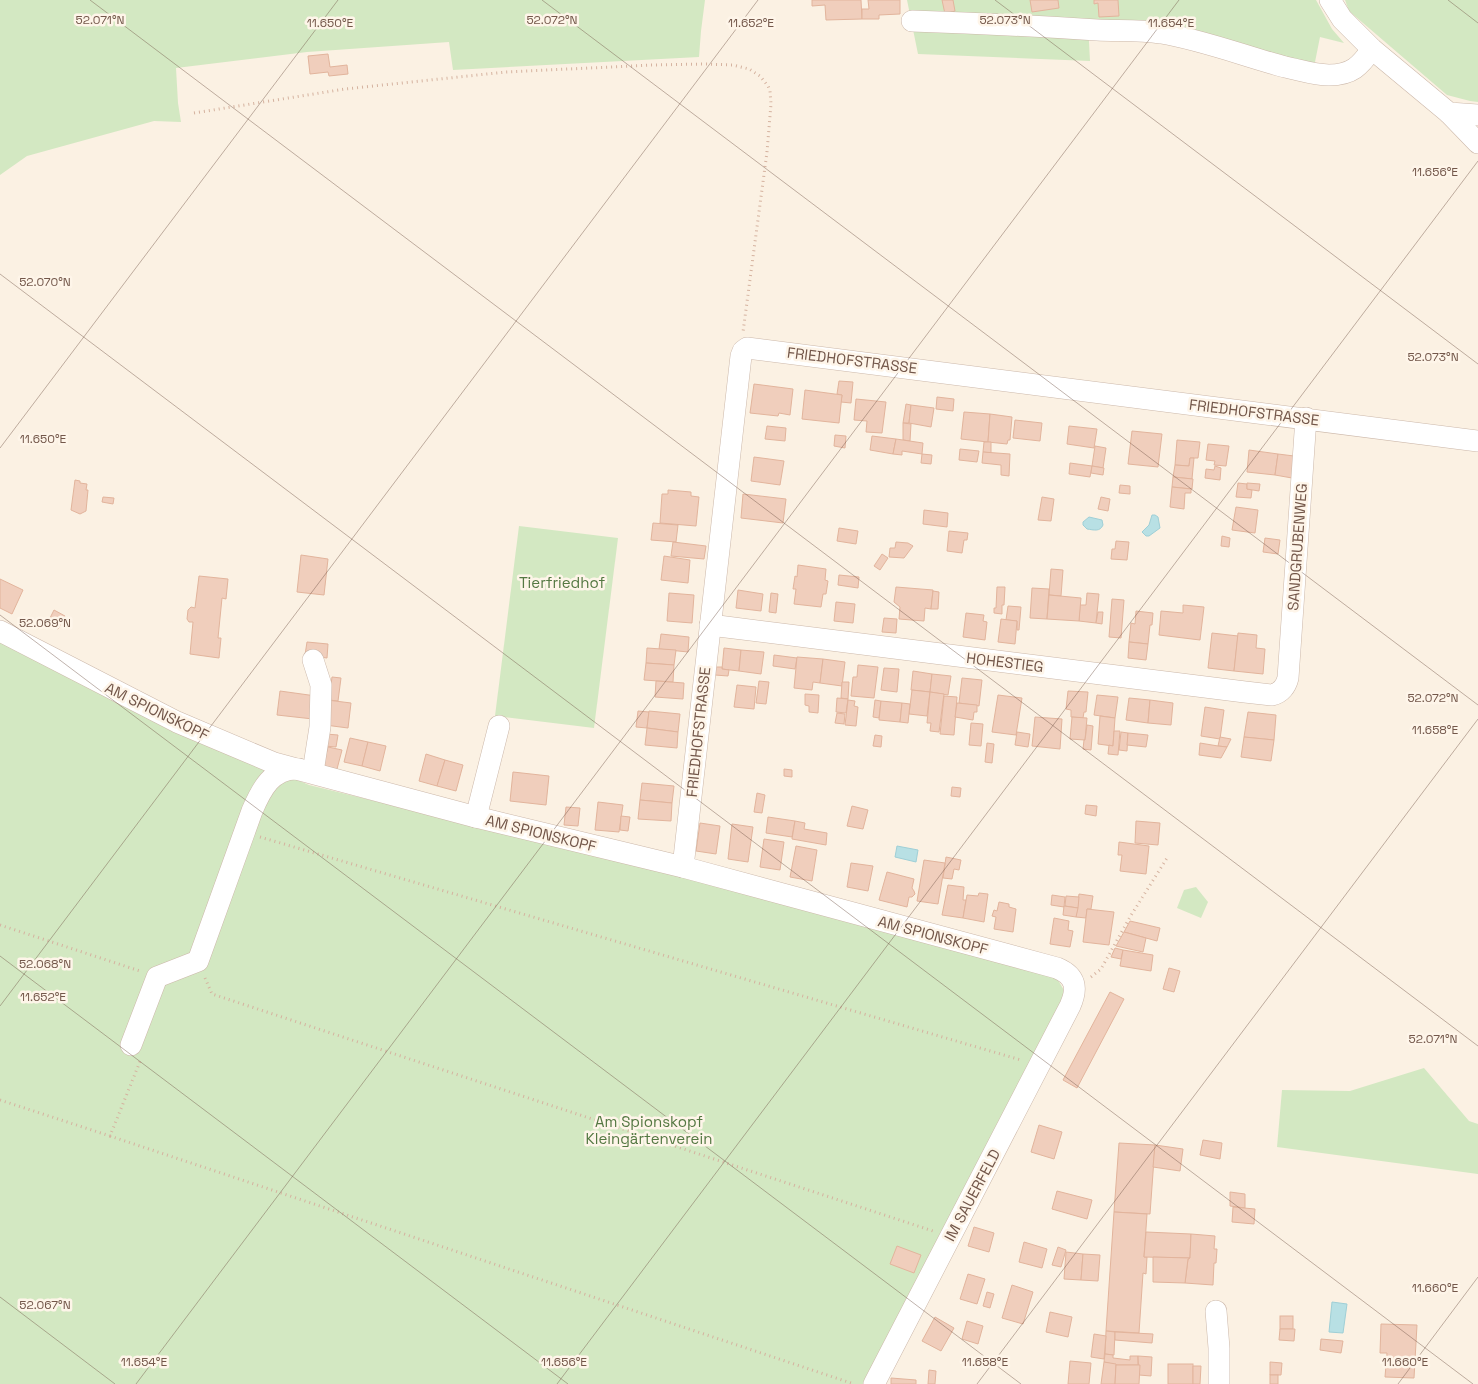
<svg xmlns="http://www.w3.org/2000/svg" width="1478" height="1384" font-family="'Space Grotesk',sans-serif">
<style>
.green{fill:#d3e8c2}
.water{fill:#b8e0e4;stroke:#9fcfd6}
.building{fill:#f0cebc;stroke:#e2b49c}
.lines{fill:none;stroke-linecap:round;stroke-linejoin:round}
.minor-casing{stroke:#ccb8aa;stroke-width:22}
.path{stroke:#d5b29f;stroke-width:3;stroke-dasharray:1 4;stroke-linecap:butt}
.minor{stroke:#fff;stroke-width:21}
.ticks{fill:none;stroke:#73574a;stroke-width:1;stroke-opacity:0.45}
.labels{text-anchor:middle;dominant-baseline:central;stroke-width:5;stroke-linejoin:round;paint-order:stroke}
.street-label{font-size:15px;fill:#73574a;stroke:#fef5e9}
.park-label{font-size:15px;fill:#547842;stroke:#fef5e9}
.ticks-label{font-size:12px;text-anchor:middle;fill:#73574a;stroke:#fef5e9;stroke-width:5;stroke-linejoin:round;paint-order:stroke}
</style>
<rect width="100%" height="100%" fill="#fbf1e3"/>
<g class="green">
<polygon points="0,0 705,0 701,31 699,57 453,70 449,42 307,52 176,68 178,103 181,122 154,121 27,156 0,175"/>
<polygon points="907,0 1316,0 1332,29 1344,43 1320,37 1314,67 1088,23 1090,61 918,54"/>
<polygon points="1345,0 1478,0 1478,102 1470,101 1447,95 1349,11"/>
<polygon points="519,526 618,538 594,728 495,716"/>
<polygon points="0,639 243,756 309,785 686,877 1045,972 1058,980 1065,992 1059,1015 863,1384 0,1384"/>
<polygon points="1196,887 1208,902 1201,918 1177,908 1184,890"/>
<polygon points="1424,1068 1469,1121 1478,1124 1478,1174 1277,1147 1282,1090 1350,1091"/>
</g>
<g class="water">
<polygon points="1152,515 1155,515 1158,517 1160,528 1149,536 1146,536 1142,532 1149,525"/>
<path d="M1089 517 1102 520 1103 525C1100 532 1094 530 1087 529L1083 525V522Z"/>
<polygon points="897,846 918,850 916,862 895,857"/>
<polygon points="1332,1302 1347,1304 1343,1333 1329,1332"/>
</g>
<g class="building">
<polygon points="812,0 861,0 862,19 826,20 825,5 812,6"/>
<polygon points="868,0 900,0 900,14 879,15 879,19 862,19 862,9 869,9"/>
<polygon points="942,0 953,0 955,11 945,14"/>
<polygon points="1030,0 1058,0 1059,8 1032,12"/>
<polygon points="1094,0 1118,0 1119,16 1099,17 1098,3 1094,4"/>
<polygon points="328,54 330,67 347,65 348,74 329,76 328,72 310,74 308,56"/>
<polygon points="839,381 853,382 851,403 841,402 842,395 837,394"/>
<polygon points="754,384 793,389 790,415 779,413 778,416 750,413"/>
<polygon points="805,390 842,395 839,423 802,419"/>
<polygon points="937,397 954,399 953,411 936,409"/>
<polygon points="856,399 886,402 882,433 866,432 867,421 854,420"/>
<polygon points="906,404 911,405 909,423 903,423"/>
<polygon points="911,405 934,408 931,427 909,423"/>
<polygon points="964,412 990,414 988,442 961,439"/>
<polygon points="990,414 1012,417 1010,440 1008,440 1007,444 988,442"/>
<polygon points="1015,420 1042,423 1040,441 1013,438"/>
<polygon points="903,423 911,424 910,441 903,440"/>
<polygon points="767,426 786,428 785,441 765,439"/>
<polygon points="1069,426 1097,429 1094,448 1067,444"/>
<polygon points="1132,431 1162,434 1158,467 1128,464"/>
<polygon points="835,435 846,436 845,448 834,446"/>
<polygon points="872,436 896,439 893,454 870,450"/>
<polygon points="896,439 923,443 922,454 902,451 902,455 893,454"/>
<polygon points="1177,440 1200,442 1198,458 1190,458 1189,466 1175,465"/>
<polygon points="984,442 991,442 991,453 983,452"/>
<polygon points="1208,444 1229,446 1226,466 1214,465 1215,461 1206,460"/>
<polygon points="1095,446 1106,448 1103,468 1092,466"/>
<polygon points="960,449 979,451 977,462 959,460"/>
<polygon points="1249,450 1278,454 1275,475 1247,472"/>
<polygon points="983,452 1010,454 1009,476 1001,475 1001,465 982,463"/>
<polygon points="922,454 932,455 931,464 921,463"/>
<polygon points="1278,454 1294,456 1292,478 1275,475"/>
<polygon points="754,457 784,461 780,485 751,481"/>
<polygon points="1190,458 1194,458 1192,479 1173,477 1175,465 1189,466"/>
<polygon points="1070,463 1092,466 1090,477 1069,474"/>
<polygon points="1092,466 1104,468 1103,475 1091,473"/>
<polygon points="1215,466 1221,468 1220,480 1205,478 1206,469 1214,470"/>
<polygon points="1173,477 1193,479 1192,489 1172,487"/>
<polygon points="75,480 80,481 80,483 87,484 86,490 88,490 86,511 80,514 71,510"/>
<polygon points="1238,483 1247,484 1247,489 1252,490 1251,498 1236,497"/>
<polygon points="1247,483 1260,484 1259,491 1247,489"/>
<polygon points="1120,485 1130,486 1130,494 1119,493"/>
<polygon points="1172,487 1191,489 1191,493 1185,493 1184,509 1170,507"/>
<polygon points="668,490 691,492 691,496 699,497 696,526 660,523 662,494 668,494"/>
<polygon points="743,494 786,499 783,523 741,518"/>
<polygon points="103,497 114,498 113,504 102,502"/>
<polygon points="1042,497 1054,499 1051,521 1038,520"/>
<polygon points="1101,497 1110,499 1108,511 1098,509"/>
<polygon points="1236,507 1258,510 1255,533 1232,530"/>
<polygon points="924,510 948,513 947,527 923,524"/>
<polygon points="653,523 678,525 676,542 651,540"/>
<polygon points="839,528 858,531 856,544 837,541"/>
<polygon points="949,531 968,533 967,540 964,540 962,553 947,551"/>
<polygon points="1222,536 1230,538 1229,547 1221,546"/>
<polygon points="1265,538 1280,540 1278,554 1263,552"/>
<polygon points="1116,541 1129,542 1127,560 1111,559 1112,549 1115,549"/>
<polygon points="673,542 706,546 704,559 671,556"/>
<polygon points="896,542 908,543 913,546 904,558 889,557 890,548 895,548"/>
<polygon points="882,554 888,558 880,570 874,566"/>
<polygon points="301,555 328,559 324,595 297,592"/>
<polygon points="664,556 690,560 688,583 661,580"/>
<polygon points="798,565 826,569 825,580 828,581 826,594 823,594 821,607 794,604 796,589 793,589 795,576 797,577"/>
<polygon points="1051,569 1063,570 1061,596 1049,595"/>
<polygon points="839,575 859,577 858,588 838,585"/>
<polygon points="199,576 228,579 226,599 222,598 218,638 221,638 219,658 190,654 193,622 189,622 187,619 188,610 191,607 195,608"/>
<polygon points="0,579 23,590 12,614 0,608"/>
<polygon points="896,587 933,590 931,609 925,608 924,621 899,619 900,607 894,602"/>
<polygon points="997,587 1005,587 1004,605 1002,605 1002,614 994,613 994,608 996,608"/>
<polygon points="1032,588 1049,589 1047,619 1030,618"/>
<polygon points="738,590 763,594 761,611 736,608"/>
<polygon points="933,591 939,592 938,609 931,609"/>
<polygon points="669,593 694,595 692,623 667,621"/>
<polygon points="771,593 778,594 776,613 769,612"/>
<polygon points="1087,593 1099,594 1096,623 1079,621 1080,605 1086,605"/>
<polygon points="1049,595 1081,598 1079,621 1047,619"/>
<polygon points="1112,599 1124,600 1121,638 1109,637"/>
<polygon points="836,602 855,604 853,623 834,621"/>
<polygon points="1183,605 1204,607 1200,640 1159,635 1161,611 1183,613"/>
<polygon points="1008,606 1021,607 1019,630 1017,630 1017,621 1006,620"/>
<polygon points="54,610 65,616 58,629 47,624"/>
<polygon points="1136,611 1153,613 1152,625 1150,625 1148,644 1129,642 1131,623 1135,624"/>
<polygon points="1098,612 1103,612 1102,624 1096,623"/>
<polygon points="966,613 984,615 983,621 987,622 985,640 963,637"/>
<polygon points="884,618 897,619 896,633 882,632"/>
<polygon points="1001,619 1017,621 1015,644 998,642"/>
<polygon points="1212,633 1238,636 1234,671 1208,668"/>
<polygon points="1238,633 1257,635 1256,648 1265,649 1263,674 1234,671"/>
<polygon points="661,634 689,637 688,652 659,649"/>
<polygon points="307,642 328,644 327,658 305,655"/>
<polygon points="1129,642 1148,644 1146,660 1128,658"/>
<polygon points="647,648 676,650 674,665 646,663"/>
<polygon points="724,648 741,650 739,671 722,669"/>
<polygon points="741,650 764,652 761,674 739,671"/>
<polygon points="774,655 797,658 795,669 773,666"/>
<polygon points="797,657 823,659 820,683 813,682 812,690 794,688"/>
<polygon points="823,659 845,662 842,686 820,683"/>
<polygon points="646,663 674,665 673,682 644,680"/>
<polygon points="858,665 878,667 874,698 851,696 853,677 857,677"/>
<polygon points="716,667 722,667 722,669 729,670 728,676 715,675"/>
<polygon points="884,668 899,669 897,692 881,690"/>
<polygon points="913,671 932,674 930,692 911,690"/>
<polygon points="932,674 951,676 948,695 930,692"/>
<polygon points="332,677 341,678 338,701 329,700"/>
<polygon points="962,678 982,680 979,706 959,703"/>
<polygon points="656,681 684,683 683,699 655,697"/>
<polygon points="759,681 769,682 766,704 756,703"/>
<polygon points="842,682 849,682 848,699 841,698"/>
<polygon points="737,685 756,687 754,709 734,707"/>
<polygon points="912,690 930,692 927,716 909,714"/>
<polygon points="280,691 316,696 313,719 277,715"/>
<polygon points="1068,691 1088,692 1086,712 1084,712 1083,718 1071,717 1071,710 1066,709"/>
<polygon points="930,692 944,694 939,732 930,731 931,723 927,723"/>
<polygon points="805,694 819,695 818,713 809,712 809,706 805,705"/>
<polygon points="998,695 1022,698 1016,735 992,732"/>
<polygon points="1097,695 1118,697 1115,718 1094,715"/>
<polygon points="944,696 957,697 954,735 940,734"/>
<polygon points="837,698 848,699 846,713 836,712"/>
<polygon points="1129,698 1150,700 1148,723 1126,720"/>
<polygon points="327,700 351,703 348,728 325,725"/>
<polygon points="848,700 855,701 854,706 858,707 856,726 845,725"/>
<polygon points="875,700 881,701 879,718 873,717"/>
<polygon points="1150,700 1173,703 1171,725 1148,723"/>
<polygon points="881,701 902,703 900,722 879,720"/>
<polygon points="902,703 910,704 908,723 900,722"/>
<polygon points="957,703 977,705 977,712 974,712 973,720 955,717"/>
<polygon points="1205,707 1224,710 1220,739 1201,736"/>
<polygon points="638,711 649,712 647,728 636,727"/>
<polygon points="649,711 680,714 678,732 647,728"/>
<polygon points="1248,712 1276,715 1274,740 1244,737"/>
<polygon points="837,713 845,714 844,724 835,723"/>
<polygon points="1100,716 1115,718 1113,746 1098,744"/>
<polygon points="1035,717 1062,719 1060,749 1032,746"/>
<polygon points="1072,717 1087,718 1085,740 1070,739"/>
<polygon points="971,723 983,724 981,746 969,745"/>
<polygon points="1087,725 1093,726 1091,750 1083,749 1084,740 1085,740"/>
<polygon points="647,728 678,732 677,748 645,745"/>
<polygon points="1114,731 1120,731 1118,755 1108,754 1109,745 1113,746"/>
<polygon points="1017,732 1030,734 1028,747 1015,745"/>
<polygon points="1121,732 1128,733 1127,751 1119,750"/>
<polygon points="1128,733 1148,735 1146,747 1127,745"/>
<polygon points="326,734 338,735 336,747 325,746"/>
<polygon points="875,735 882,736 881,747 873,746"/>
<polygon points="1220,737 1231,739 1227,747 1218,746"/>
<polygon points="1244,737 1274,740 1271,761 1241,757"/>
<polygon points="350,738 368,742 362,766 344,762"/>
<polygon points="368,742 386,746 380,771 362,766"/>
<polygon points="987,743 994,744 992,763 985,762"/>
<polygon points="1200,743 1218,746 1227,747 1221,758 1199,755"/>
<polygon points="328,747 342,750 337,769 323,766"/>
<polygon points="426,754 445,760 437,786 419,781"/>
<polygon points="445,760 463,765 456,791 437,786"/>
<polygon points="784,769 792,770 792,777 784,776"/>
<polygon points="513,772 549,776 546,805 510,801"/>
<polygon points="642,783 674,786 672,803 640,800"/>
<polygon points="952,787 961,788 960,797 951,796"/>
<polygon points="757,793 765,795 762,813 754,812"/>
<polygon points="640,800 672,803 671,821 638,819"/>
<polygon points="598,802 623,805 619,832 595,830"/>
<polygon points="1086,805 1097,806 1096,816 1085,814"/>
<polygon points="852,806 868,810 863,829 847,826"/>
<polygon points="566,807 580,808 578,826 564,825"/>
<polygon points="621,816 630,817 628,831 620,830"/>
<polygon points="768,817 795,821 792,837 766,833"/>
<polygon points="795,821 805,823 804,829 827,833 826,845 792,839"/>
<polygon points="1136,821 1160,823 1158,845 1135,843"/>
<polygon points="700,823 720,826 716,854 696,851"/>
<polygon points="732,824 753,827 748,862 728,859"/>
<polygon points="764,839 784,842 780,870 760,867"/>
<polygon points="1119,842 1149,846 1146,874 1120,871 1122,855 1118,855"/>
<polygon points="796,846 817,850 812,881 790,877"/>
<polygon points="946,857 961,860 959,870 954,869 952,879 943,878"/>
<polygon points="924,860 945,863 938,904 917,901"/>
<polygon points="851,863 873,866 868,891 847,887"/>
<polygon points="887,872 914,879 912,888 914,891 915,894 912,897 909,897 907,907 879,900"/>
<polygon points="948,885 964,887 963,900 966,900 963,918 942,915"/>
<polygon points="979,893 988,894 984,922 963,918 967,895 978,896"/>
<polygon points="1079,894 1093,896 1091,909 1087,909 1086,918 1076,917"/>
<polygon points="1052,895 1065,897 1064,907 1051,905"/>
<polygon points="1066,896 1079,897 1078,908 1065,906"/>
<polygon points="999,902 1009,904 1009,907 1016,909 1013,932 994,929 996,917 992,916 994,910 997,911"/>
<polygon points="1064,906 1078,908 1076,917 1063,915"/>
<polygon points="1087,909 1114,912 1109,945 1083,942"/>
<polygon points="1054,918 1069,921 1068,930 1073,931 1070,947 1050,944"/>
<polygon points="1130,921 1160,928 1157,941 1124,932"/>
<polygon points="1124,932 1146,938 1143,952 1116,946"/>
<polygon points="1115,948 1123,950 1121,959 1111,957"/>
<polygon points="1123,950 1153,955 1151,971 1120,966"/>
<polygon points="1169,968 1180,971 1174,992 1163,989"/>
<polygon points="1110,992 1124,999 1077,1088 1063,1080"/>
<polygon points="1039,1125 1062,1132 1054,1159 1031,1152"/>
<polygon points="1203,1140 1222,1143 1220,1159 1200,1155"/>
<polygon points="1119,1143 1155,1145 1150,1214 1114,1212"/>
<polygon points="1155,1145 1183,1149 1180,1171 1153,1167"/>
<polygon points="1057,1191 1092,1200 1087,1219 1052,1209"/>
<polygon points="1230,1192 1245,1194 1245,1208 1230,1206"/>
<polygon points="1233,1207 1255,1209 1254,1224 1232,1222"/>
<polygon points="1114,1212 1147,1214 1144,1257 1147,1257 1146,1274 1143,1273 1139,1333 1106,1331"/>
<polygon points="974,1227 994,1233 989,1252 968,1246"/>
<polygon points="1146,1232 1191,1234 1190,1258 1144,1257"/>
<polygon points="1191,1234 1215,1236 1214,1249 1217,1249 1216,1263 1214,1263 1213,1285 1185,1283 1188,1259 1190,1258"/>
<polygon points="1024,1242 1047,1249 1042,1268 1019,1262"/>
<polygon points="897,1246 921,1255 914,1273 890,1264"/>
<polygon points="1058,1247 1066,1250 1061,1267 1052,1265"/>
<polygon points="1066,1252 1083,1254 1081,1280 1064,1279"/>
<polygon points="1083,1254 1100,1255 1098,1281 1081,1280"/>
<polygon points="1153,1257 1190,1258 1188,1259 1185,1283 1153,1282"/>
<polygon points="968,1274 985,1279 977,1304 960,1299"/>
<polygon points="1012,1285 1033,1292 1023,1324 1002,1318"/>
<polygon points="987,1292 994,1294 990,1308 983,1306"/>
<polygon points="1050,1312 1072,1317 1068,1337 1046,1332"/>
<rect x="1280" y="1316" width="13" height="13"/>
<polygon points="935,1317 954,1328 941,1351 922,1341"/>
<polygon points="967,1321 983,1326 978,1344 962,1339"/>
<polygon points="1381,1324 1417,1325 1414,1378 1385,1377 1387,1353 1380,1353"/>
<polygon points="1280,1329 1295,1329 1294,1341 1279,1340"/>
<polygon points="1106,1331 1115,1332 1114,1355 1105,1354"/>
<polygon points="1115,1332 1153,1334 1152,1343 1115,1340"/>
<polygon points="1094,1334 1106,1336 1104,1359 1091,1357"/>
<polygon points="1321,1339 1343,1341 1341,1353 1320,1350"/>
<polygon points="1105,1354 1113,1355 1113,1358 1130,1360 1130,1356 1138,1356 1138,1365 1116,1365 1104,1362"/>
<polygon points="1138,1356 1152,1357 1151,1376 1139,1375"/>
<polygon points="1070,1361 1091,1363 1089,1384 1068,1384"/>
<polygon points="1104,1362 1116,1364 1115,1384 1101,1384"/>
<polygon points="1270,1362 1282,1363 1281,1375 1270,1375"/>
<rect x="1168" y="1364" width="25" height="20"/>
<polygon points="1116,1365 1140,1365 1139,1384 1115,1384"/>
<polygon points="1193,1366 1201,1366 1200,1384 1193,1384"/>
<polygon points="929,1370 936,1371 935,1384 928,1384"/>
<rect x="1270" y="1375" width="8" height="9"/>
<polygon points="891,1378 916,1380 916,1384 891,1384"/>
</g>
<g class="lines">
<defs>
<g id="minor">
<polyline points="1330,0 1342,19 1372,49 1449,113 1478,115"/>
<path d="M912 21C973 23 1035 26 1097 30 1118 31 1140 30 1161 33 1203 40 1244 56 1285 67 1300 70 1314 75 1329 75 1352 75 1360 66 1372 49"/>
<polyline points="1449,113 1478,143"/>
<path d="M710 625 1245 692 1272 695C1281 693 1286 686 1288 678L1306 418"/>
<path d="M0 631 177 722 274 763 476 817 683 867 1057 968C1076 976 1078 988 1070 1006L874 1384"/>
<polyline points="313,772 320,727 321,685 313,660"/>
<polyline points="476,817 499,726"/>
<polyline points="683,867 741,356 743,351 747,348 1478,441"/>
<path d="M131 1045 157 977 198 961 252 811C261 790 272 767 299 769"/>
<polyline points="1216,1311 1219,1348 1219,1384"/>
</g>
</defs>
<use href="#minor" class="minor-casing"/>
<g class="path">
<polyline points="194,113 345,89 506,72 652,65 705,64 733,65 749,69 760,76 768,86 770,91 771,104 767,152 743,332"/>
<polyline points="260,837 1021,1060"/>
<polyline points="0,925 140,971"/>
<polyline points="1091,977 1101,969 1130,917 1167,858"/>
<polyline points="205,978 212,994 933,1231"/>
<polyline points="0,1100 110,1136 141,1059"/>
<polyline points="110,1136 854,1384"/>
</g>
<use href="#minor" class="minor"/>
</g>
<path class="ticks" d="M90 0 1478 1046M542 0 1478 705M995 0 1478 364M1448 0 1478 23M0 274 1473 1384M0 448 338 0M0 615 1021 1384M0 956 568 1384M0 1006 758 0M0 1297 115 1384M136 1384 1179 0M557 1384 1478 161M977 1384 1478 719M1398 1384 1478 1277"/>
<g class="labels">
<g class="street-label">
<text transform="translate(852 360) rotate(7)">FRIEDHOFSTRASSE</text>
<text transform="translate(1254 412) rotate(7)">FRIEDHOFSTRASSE</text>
<text transform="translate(1297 547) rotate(-86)">SANDGRUBENWEG</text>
<text transform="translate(1005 662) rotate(7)">HOHESTIEG</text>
<text transform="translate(157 711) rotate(26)">AM SPIONSKOPF</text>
<text transform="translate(698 732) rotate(-84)">FRIEDHOFSTRASSE</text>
<text transform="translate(541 833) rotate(14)">AM SPIONSKOPF</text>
<text transform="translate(933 935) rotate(15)">AM SPIONSKOPF</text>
<text transform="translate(972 1195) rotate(-62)">IM SAUERFELD</text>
</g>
<g class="park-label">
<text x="562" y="582">Tierfriedhof</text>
<text x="649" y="1121">Am Spionskopf<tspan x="649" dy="17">Kleingärtenverein</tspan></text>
</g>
</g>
<g class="ticks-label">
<text x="552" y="24">52.072°N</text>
<text x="100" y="24">52.071°N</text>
<text x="1005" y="24">52.073°N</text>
<text x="330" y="27">11.650°E</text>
<text x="751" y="27">11.652°E</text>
<text x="1171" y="27">11.654°E</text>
<text x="1435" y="176">11.656°E</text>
<text x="45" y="286">52.070°N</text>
<text x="1433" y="361">52.073°N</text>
<text x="43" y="443">11.650°E</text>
<text x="45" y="627">52.069°N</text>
<text x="1433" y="702">52.072°N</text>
<text x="1435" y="734">11.658°E</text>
<text x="45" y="968">52.068°N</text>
<text x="43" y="1001">11.652°E</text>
<text x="1433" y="1043">52.071°N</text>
<text x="1435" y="1292">11.660°E</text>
<text x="45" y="1309">52.067°N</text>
<text x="144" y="1366">11.654°E</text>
<text x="564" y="1366">11.656°E</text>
<text x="985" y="1366">11.658°E</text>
<text x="1405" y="1366">11.660°E</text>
</g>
</svg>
